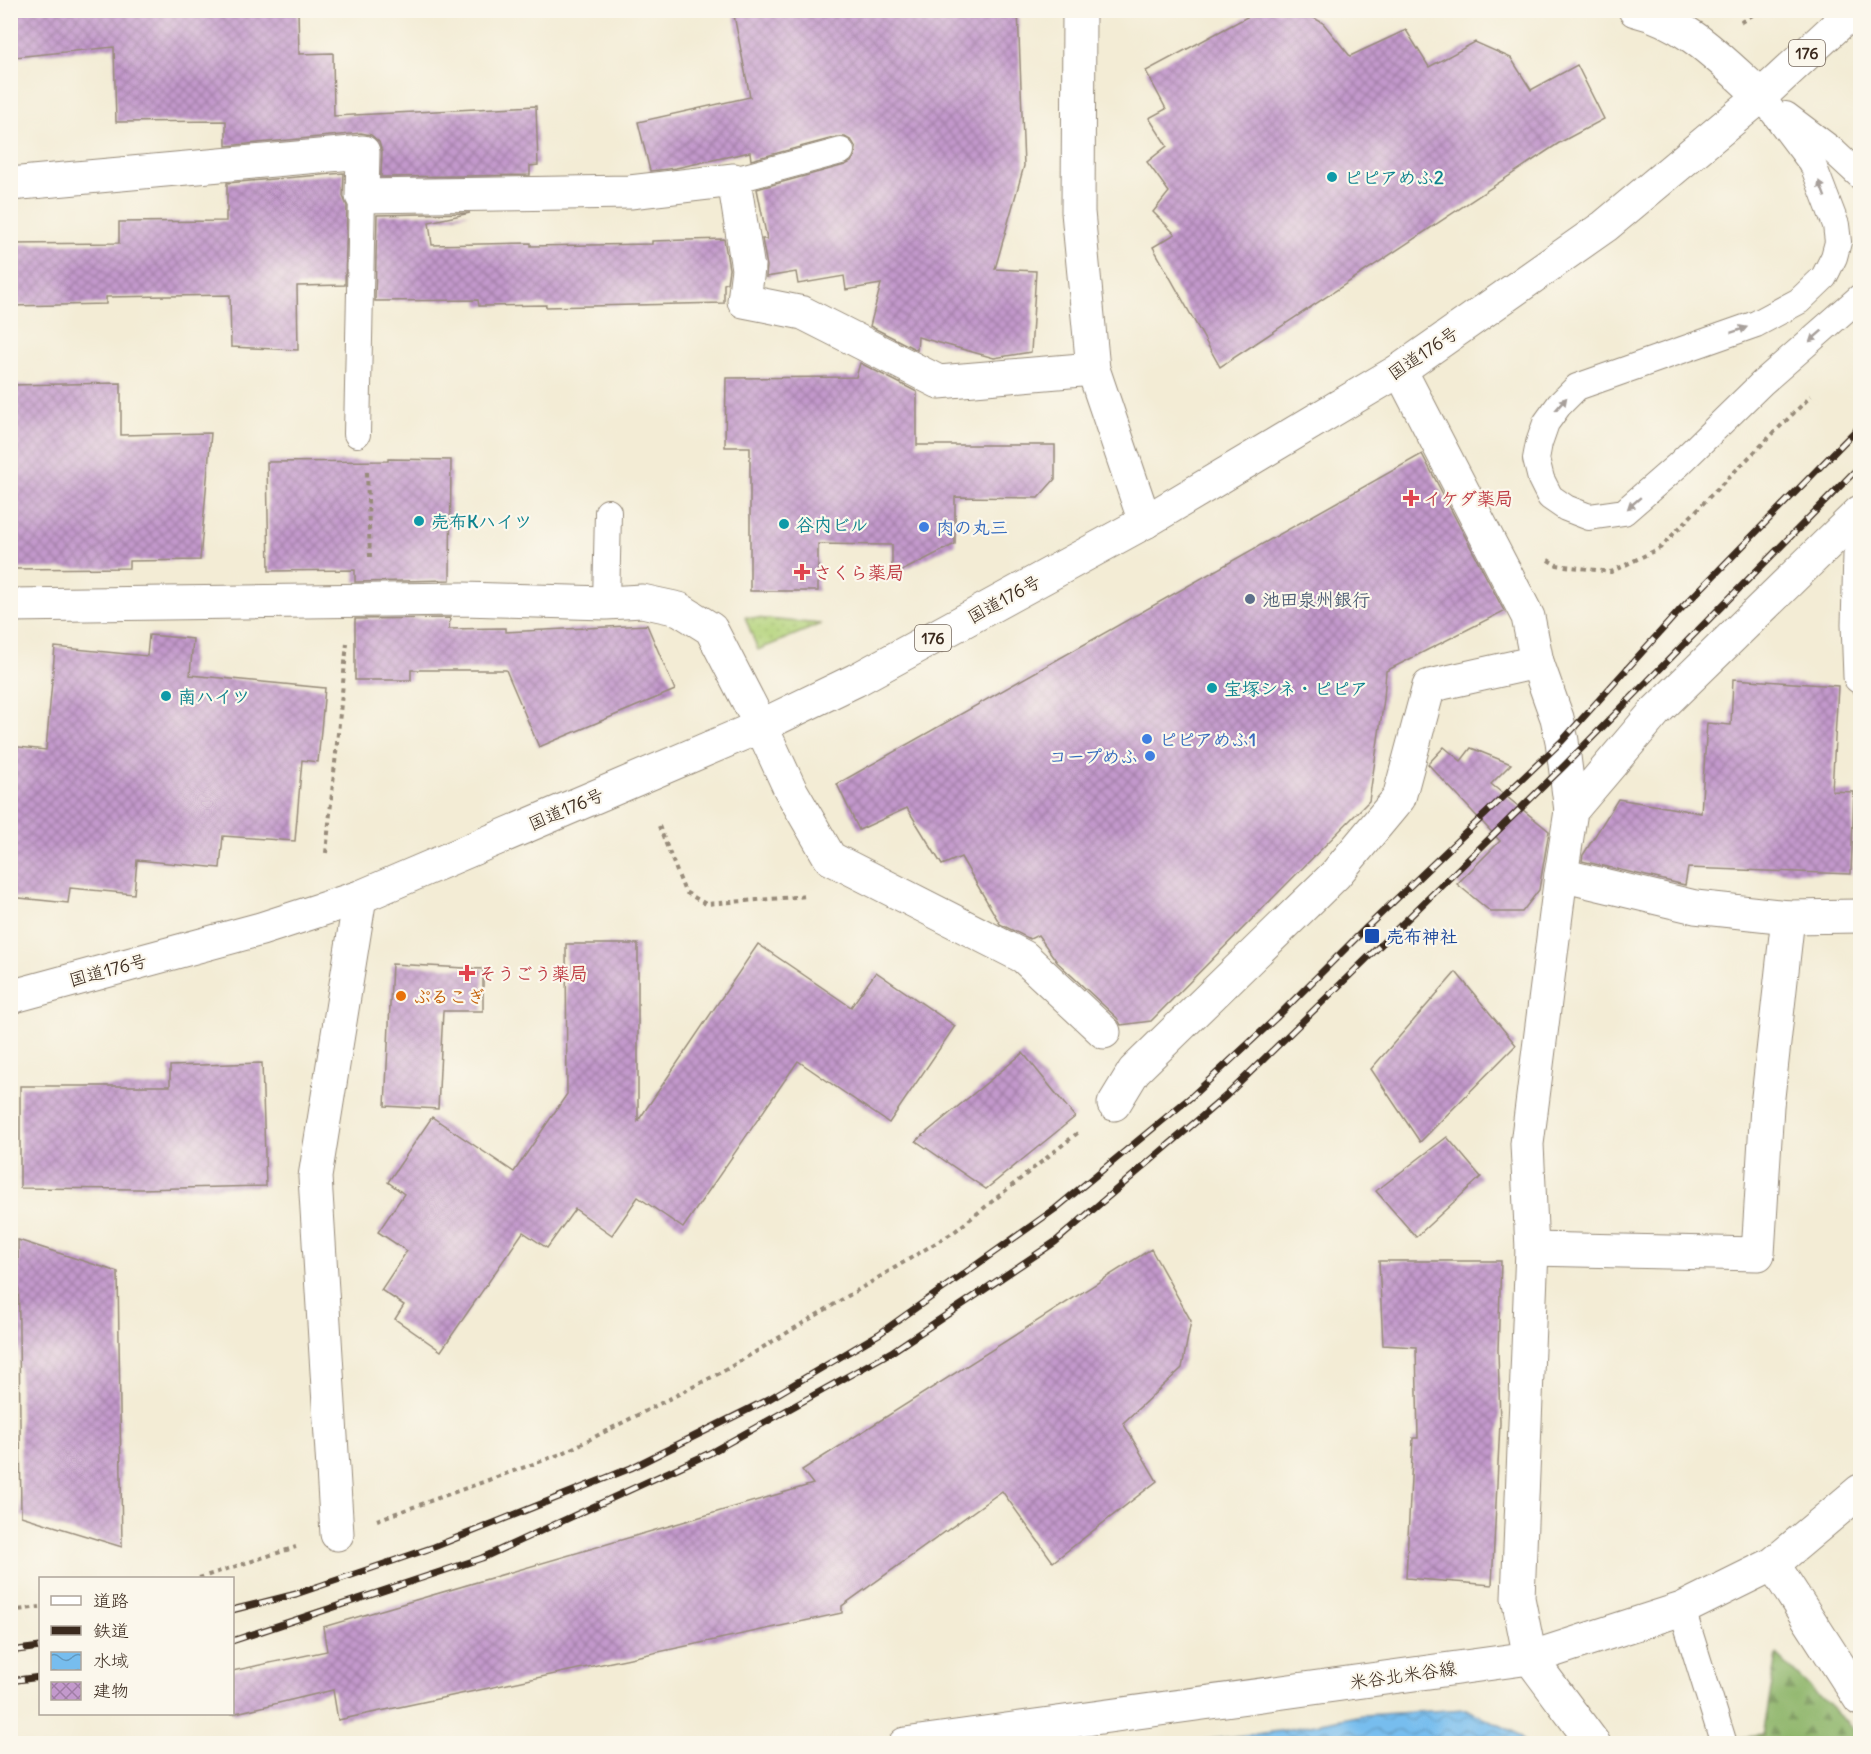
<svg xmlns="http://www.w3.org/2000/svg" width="1871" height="1754" font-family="Delius,'Klee One',sans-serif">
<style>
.green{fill:url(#green-dots);stroke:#777e4c;stroke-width:1.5}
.forest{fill:url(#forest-firs);stroke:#647044;stroke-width:1.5}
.water{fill:url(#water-waves);stroke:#597486;stroke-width:1.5}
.building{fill:url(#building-cross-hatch)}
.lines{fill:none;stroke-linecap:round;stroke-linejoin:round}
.service-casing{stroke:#978b7a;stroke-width:28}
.pedestrian-casing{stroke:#978b7a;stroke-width:35}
.minor-casing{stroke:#978b7a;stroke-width:35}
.tertiary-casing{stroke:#978b7a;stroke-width:35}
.trunk-casing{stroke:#978b7a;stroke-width:35}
.path{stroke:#978b7a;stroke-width:4;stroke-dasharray:4.5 4.5;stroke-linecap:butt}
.service{stroke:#fff;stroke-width:26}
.pedestrian{stroke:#fff;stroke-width:33}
.minor{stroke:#fff;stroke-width:33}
.tertiary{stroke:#fff;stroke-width:33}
.trunk{stroke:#fff;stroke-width:33}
.rail-casing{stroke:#3b2a1e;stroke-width:7}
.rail{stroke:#fbf7ec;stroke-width:4.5;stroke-dasharray:14;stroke-linecap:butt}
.oneway{fill:#a79f9a}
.culture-dot{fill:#0f9aa8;stroke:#fbf7ec;stroke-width:2}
.health-dot{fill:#e0444e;stroke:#fbf7ec;stroke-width:2}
.shop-dot{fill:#3f7fe0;stroke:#fbf7ec;stroke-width:2}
.service-dot{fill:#5c6f8a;stroke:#fbf7ec;stroke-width:2}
.transit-dot{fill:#1a4fb4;stroke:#fbf7ec;stroke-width:2}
.food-dot{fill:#e8710a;stroke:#fbf7ec;stroke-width:2}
.labels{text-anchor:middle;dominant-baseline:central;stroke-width:4.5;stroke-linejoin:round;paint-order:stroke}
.shield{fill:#fbf7ec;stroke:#75685c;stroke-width:1.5}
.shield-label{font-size:16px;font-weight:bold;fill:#3b2a1e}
.culture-label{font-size:18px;font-weight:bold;fill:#0d838f;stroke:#fbf7ec;text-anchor:start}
.street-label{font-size:18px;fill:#3b2a1e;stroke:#fbf7ec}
.health-label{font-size:18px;font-weight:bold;fill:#be3a42;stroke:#fbf7ec;text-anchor:start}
.shop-label{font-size:18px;font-weight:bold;fill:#366cbe;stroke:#fbf7ec;text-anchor:start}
.service-label{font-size:18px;font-weight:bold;fill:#4e5e75;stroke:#fbf7ec;text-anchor:start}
.transit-label{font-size:18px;font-weight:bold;fill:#164399;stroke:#fbf7ec;text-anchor:start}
.food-label{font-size:18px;font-weight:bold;fill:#c56008;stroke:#fbf7ec;text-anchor:start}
</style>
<defs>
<pattern id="green-dots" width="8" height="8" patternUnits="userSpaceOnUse" patternTransform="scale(1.5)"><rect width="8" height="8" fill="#b3d37a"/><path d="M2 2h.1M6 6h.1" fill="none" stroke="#9bb569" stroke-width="1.8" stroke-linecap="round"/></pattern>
<pattern id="forest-firs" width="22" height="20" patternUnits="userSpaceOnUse" patternTransform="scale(1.5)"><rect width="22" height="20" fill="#8eb56a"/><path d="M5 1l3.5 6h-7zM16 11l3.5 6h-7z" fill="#759357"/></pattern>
<pattern id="water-waves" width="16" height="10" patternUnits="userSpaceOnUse" patternTransform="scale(1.5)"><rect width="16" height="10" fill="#77bdee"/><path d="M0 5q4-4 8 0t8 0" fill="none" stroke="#639ac0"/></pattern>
<pattern id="building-cross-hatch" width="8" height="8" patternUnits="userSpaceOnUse" patternTransform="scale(1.5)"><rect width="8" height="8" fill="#c399cc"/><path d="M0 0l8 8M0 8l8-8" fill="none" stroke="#a07da5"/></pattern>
</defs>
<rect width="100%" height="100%" fill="#fbf7ec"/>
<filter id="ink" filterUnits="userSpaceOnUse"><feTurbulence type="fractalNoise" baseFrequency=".0167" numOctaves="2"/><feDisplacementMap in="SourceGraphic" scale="12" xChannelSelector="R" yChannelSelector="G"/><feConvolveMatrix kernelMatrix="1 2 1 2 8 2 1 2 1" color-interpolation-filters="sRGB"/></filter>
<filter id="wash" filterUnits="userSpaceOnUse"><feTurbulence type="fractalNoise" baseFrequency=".008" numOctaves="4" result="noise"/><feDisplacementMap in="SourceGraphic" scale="24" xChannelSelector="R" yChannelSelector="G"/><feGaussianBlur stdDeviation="1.35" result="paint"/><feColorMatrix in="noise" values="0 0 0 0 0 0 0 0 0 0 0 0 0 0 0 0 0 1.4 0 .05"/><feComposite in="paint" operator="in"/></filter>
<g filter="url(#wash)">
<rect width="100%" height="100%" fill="#f3ecd5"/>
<polygon class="green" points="745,617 821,624 758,650"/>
<polygon class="forest" points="1777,1655 1860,1736 1860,1744 1689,1744 1763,1735"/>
<polygon class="water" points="1466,1709 1512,1731 1525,1743 1184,1743 1279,1731 1362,1715"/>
<g id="blocks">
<g class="building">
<polygon points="10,10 298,10 299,54 333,53 334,116 536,106 538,165 530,166 530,175 381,177 382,152 379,142 371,135 361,133 226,146 226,121 116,122 114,47 15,57"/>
<polygon points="733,10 1018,10 1024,166 995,269 1036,271 1031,352 994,358 918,337 917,350 870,326 881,284 846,290 844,276 798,284 796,272 766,277 767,266 762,239 767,239 757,189 845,165 851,162 855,155 856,148 852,141 845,137 837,137 751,160 750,152 676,168 650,171 638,122 750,97"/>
<polygon points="1260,10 1300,10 1323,23 1350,56 1406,30 1429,67 1475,42 1511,58 1531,90 1577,65 1604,119 1559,143 1220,367 1153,247 1175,234 1153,212 1169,192 1147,162 1167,146 1149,118 1166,109 1146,71"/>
<polygon points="344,173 343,196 347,206 345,285 297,286 298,350 231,347 230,295 106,297 106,304 10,306 10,244 119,243 119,222 226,221 226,212 227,212 227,183"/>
<polygon points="470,213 429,222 432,245 531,243 531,246 652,244 652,241 724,239 729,269 727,283 724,284 724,303 546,307 546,305 479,306 478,300 375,301 377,215"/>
<polygon points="860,363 917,392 917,445 1055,445 1055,479 1038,498 955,497 955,544 892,576 892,545 818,544 818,591 750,591 750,447 725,447 726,378 856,377"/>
<polygon points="121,383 121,435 211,433 200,560 129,561 129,568 10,569 10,385"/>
<polygon points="1422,454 1504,611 1386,671 1384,699 1369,801 1151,1021 1121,1025 1117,1018 1057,962 1038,935 1030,939 1000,924 961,857 942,865 907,808 859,830 837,784"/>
<polygon points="388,459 451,460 450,580 355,582 355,570 269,571 267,462 388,461"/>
<polygon points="450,618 449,629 505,628 505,632 647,625 675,690 539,747 506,670 411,670 411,680 355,680 355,619"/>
<polygon points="149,635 193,639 190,675 325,688 318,762 302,760 295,841 223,836 220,868 137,860 134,894 70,888 68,903 10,897 10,746 46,750 55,647 147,656"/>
<polygon points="1733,679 1838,686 1832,791 1854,792 1851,874 1688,868 1685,885 1582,861 1583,855 1618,799 1701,813 1707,723 1731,725"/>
<polygon points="1444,747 1461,761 1471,748 1511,764 1491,784 1549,831 1539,890 1522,912 1491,912 1457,884 1500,841 1428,764"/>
<polygon points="566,944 638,944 638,1121 758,944 851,1007 876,972 955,1026 889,1123 798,1061 683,1228 638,1197 612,1235 575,1209 547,1248 523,1232 441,1351 395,1319 404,1305 381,1290 407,1251 378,1232 404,1194 388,1182 432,1117 514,1172 567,1094"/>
<polygon points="392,964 483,969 483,1011 443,1011 438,1109 385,1106"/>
<polygon points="1456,972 1516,1045 1420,1142 1371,1069"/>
<polygon points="1023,1053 1075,1117 986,1189 916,1141"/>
<polygon points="262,1063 266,1186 140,1189 20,1188 20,1086 170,1086 170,1066"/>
<polygon points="1447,1137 1481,1177 1416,1237 1376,1191"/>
<polygon points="18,1240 118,1272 122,1547 21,1516"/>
<polygon points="1151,1249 1191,1321 1182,1368 1123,1423 1157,1481 1053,1562 1002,1491 842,1606 842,1613 338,1720 333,1690 232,1714 232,1671 327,1651 323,1627 813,1484 802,1470"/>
<polygon points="1379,1261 1501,1261 1498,1350 1500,1423 1492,1585 1406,1578 1413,1438 1418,1438 1416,1347 1383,1345"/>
</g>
</g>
</g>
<g filter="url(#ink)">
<use href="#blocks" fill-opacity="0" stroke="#978b7a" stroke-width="1.5"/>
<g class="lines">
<defs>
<g id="service">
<polyline points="1761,96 1813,165 1836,225 1838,242 1834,257 1824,277 1799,301 1756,324 1577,387 1559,405 1546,423 1539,443 1536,459 1541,479 1550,497 1566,508 1589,517 1624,512 1678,465 1762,383 1860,297"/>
<polyline points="1786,115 1831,149 1860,176"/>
<polyline points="734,180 841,151"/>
<polyline points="357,434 362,196"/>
<polyline points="606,603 608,512"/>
<polyline points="1682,1609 1724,1744"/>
</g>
<g id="pedestrian">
<polyline points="1537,662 1557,718 1562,741 1571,811"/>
<polyline points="1114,1104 1134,1071 1335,875 1399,798 1429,686 1537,662 1528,617 1400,370"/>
</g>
<g id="minor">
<polyline points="10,184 363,152 362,196 630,192 734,180 748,269 744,301 803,313 939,382 1093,369"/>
<polyline points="1860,555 1858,624 1860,677"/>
<polyline points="10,605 463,599 606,603 642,601 679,609 711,629 761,726 790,789 830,858 1024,957 1104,1032"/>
<polyline points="1561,875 1695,907 1788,917 1860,916"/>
<polyline points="1532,1249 1758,1254 1767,1106 1788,917"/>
<polyline points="337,1534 315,1177 360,897"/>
<polyline points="1773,1564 1860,1699"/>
<polyline points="905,1744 1530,1658 1682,1609 1773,1564 1860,1491"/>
<polyline points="1594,1744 1530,1658 1518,1598 1532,1249 1527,1144 1561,875 1571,811 1655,712 1860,512"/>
</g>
<g id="tertiary">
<polyline points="1079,10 1078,212 1093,369 1145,522"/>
<path d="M1635 10C1687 22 1723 62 1761 96"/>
</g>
<polyline id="trunk" points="10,997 261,929 360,897 761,726 856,680 1145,522 1400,370 1605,226 1761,96 1854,10"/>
</defs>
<use href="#service" class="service-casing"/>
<use href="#pedestrian" class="pedestrian-casing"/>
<use href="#minor" class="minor-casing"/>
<use href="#tertiary" class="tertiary-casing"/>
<use href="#trunk" class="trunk-casing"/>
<g class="path">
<polyline points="1741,22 1761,10"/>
<polyline points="367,472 370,557"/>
<polyline points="1548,560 1557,565 1611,572 1660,548 1716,490 1811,396"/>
<polyline points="659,826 685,892 706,904 808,896"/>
<polyline points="326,853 347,643"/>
<polyline points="377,1520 561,1454 722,1372 954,1232 1080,1131"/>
<polyline points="199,1578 296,1547"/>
<polyline points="10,1611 40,1607"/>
</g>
<use href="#service" class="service"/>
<use href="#pedestrian" class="pedestrian"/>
<use href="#minor" class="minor"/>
<use href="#tertiary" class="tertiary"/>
<use href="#trunk" class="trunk"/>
<defs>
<g id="rail">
<polyline points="232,1610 296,1594 434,1547 631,1468 769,1399 879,1334 1055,1209 1191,1097 1276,1018 1367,927 1562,741 1679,611 1860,426"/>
<polyline points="232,1641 482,1558 710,1453 893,1351 1055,1242 1226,1096 1565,765 1860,466"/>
<polyline points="10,1651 40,1647"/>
<polyline points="10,1681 40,1677"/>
</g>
</defs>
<use href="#rail" class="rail-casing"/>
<use href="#rail" class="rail"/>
</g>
<defs><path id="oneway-solid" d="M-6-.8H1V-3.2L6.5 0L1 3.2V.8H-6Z" transform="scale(1.5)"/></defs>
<g class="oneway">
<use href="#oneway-solid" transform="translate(1822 189) rotate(-111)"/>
<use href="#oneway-solid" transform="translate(1739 330) rotate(-19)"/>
<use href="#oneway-solid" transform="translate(1816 336) rotate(139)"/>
<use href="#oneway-solid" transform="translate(1561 404) rotate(-49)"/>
<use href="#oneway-solid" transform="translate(1634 503) rotate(139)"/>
</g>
</g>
<g class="culture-dot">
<circle cx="1332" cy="177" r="6"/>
<circle cx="419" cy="521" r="6"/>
<circle cx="784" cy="524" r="6"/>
<circle cx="1212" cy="688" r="6"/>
<circle cx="166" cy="696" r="6"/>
</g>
<g class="health-dot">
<path d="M1408 489h6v6h6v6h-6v6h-6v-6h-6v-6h6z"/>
<path d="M799 563h6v6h6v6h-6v6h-6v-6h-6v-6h6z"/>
<path d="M464 964h6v6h6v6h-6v6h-6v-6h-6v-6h6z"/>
</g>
<g class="shop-dot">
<circle cx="924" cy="527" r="6"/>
<circle cx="1147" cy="739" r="6"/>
<circle cx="1150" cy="756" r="6"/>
</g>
<circle class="service-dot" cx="1250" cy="599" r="6"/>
<rect class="transit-dot" x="1364" y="928" width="16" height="16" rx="3"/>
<circle class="food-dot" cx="401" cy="996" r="6"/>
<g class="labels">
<g class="shield">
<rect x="1789" y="40" width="36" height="26" rx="4.5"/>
<rect x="915" y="625" width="36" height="26" rx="4.5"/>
</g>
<g class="shield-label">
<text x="1807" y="53">176</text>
<text x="933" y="638">176</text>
</g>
<g class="culture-label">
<text x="1344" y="177">ピピアめふ2</text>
<text x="431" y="521">売布Kハイツ</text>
<text x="796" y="524">谷内ビル</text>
<text x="1224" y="688">宝塚シネ・ピピア</text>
<text x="178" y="696">南ハイツ</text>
</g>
<g class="street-label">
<text transform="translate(1423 353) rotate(-34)">国道176号</text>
<text transform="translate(1004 599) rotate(-29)">国道176号</text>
<text transform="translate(566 809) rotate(-23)">国道176号</text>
<text transform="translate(108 970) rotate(-15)">国道176号</text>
<text transform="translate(1403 1675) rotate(-8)">米谷北米谷線</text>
</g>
<g class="health-label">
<text x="1423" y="498">イケダ薬局</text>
<text x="814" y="572">さくら薬局</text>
<text x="479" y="973">そうごう薬局</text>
</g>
<g class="shop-label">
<text x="936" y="527">肉の丸三</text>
<text x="1159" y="739">ピピアめふ1</text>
<text x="1138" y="756" text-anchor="end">コープめふ</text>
</g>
<g class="service-label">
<text x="1262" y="599">池田泉州銀行</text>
</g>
<g class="transit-label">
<text x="1386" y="936">売布神社</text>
</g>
<g class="food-label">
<text x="413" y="996">ぷるこぎ</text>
</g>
</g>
<rect width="1871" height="1754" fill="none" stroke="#fbf7ec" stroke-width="36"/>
<rect x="39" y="1577" width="195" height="138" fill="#fbf7ec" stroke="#aea59a" stroke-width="1.5"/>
<rect x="51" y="1596" width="30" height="9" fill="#ffffff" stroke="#aea59a" stroke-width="1.5"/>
<text x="93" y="1607" font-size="18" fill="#3b2a1e">道路</text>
<rect x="51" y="1626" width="30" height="9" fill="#3b2a1e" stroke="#aea59a" stroke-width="1.5"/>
<text x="93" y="1637" font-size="18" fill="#3b2a1e">鉄道</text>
<rect x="51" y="1652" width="30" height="18" fill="url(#water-waves)" stroke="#aea59a" stroke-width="1.5"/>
<text x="93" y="1667" font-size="18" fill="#3b2a1e">水域</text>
<rect x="51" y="1682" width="30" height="18" fill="url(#building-cross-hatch)" stroke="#aea59a" stroke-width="1.5"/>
<text x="93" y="1697" font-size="18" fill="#3b2a1e">建物</text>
</svg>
